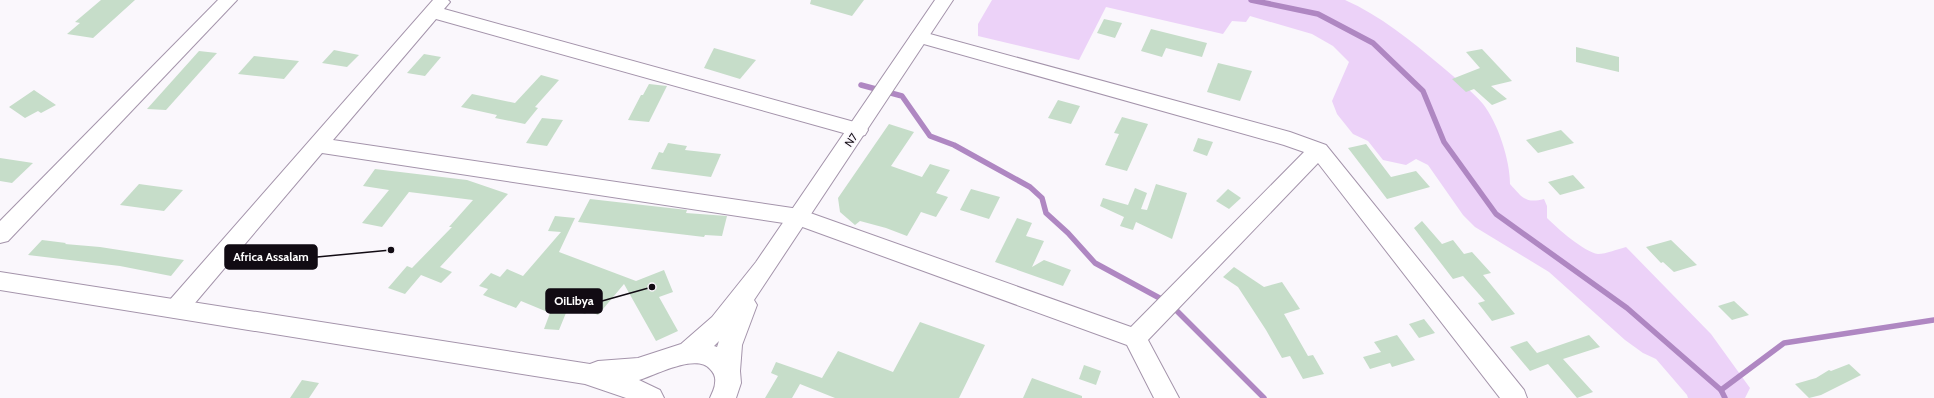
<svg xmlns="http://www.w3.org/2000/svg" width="1934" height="398" font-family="Cabin,sans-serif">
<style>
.green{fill:#ecd2f8}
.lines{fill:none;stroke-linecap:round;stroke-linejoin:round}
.stream{stroke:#af87c2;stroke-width:5.5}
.building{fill:#c6ddc9}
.street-casing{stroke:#a494ab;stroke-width:2}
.primary-casing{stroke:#a494ab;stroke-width:2}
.street{fill:#fff;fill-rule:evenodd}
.primary{fill:#fff;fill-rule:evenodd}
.labels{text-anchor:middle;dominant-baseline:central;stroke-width:3;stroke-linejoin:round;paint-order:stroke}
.street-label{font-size:11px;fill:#110b13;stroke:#faf7fc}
.leader{fill:none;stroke:#110b13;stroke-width:1.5}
.callout-dot{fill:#110b13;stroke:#faf7fc;stroke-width:1.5}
.callout{fill:#110b13;stroke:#110b13;stroke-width:1.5}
.callout-label{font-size:12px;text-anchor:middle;font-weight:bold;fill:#fff}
</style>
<rect width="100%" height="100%" fill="#faf7fc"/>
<path class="green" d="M992 0H1345C1381 16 1410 40 1440 65 1454 77 1471 90 1483 104 1498 123 1510 160 1510 184 1522 197 1525 204 1544 199L1547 206V218C1557 228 1584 252 1598 254 1606 254 1618 249 1626 247L1711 334 1750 388 1745 398H1688L1687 395 1656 359 1643 353 1625 340 1549 272 1475 227 1463 215 1428 165 1416 159 1406 165 1383 160 1368 141 1353 134 1337 114 1332 101 1349 62 1333 46 1312 34 1250 16 1246 22 1232 21 1223 34 1106 7 1079 60 978 36V24Z"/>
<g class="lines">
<g class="stream">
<polyline points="1251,0 1318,14 1373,43 1423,91 1444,142 1496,214 1627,308 1721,390 1725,398"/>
<polyline points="861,85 902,96 930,136 954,145 1030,187 1042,198 1046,213 1068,233 1095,263 1165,301"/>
<polyline points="1172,306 1264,398"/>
<polyline points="1721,390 1784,343 1934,320"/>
</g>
</g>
<g class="building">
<polygon points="101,0 135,0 93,38 67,34 80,23 75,22"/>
<polygon points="811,0 864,0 852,16 810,4"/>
<polygon points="1104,19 1122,23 1115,38 1097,33"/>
<polygon points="1151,29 1207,43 1202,57 1166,48 1162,57 1141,51"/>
<polygon points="1576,47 1619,57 1619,72 1576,62"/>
<polygon points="714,48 756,60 740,79 704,68"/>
<polygon points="1482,49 1512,81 1491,86 1507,99 1492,105 1474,89 1466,92 1452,79 1480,68 1466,52"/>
<polygon points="334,50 359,55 347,67 322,63"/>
<polygon points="199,51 217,53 166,110 147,109"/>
<polygon points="424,54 441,57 425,76 407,73"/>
<polygon points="254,56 299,61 284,79 238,74"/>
<polygon points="1218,63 1252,71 1240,101 1207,92"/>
<polygon points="541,75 559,80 535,107 538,108 525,124 495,118 497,115 461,107 472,94 515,103"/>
<polygon points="649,84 667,86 649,122 628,120 641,95 643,95"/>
<polygon points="34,90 56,105 41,113 38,111 25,118 9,107"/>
<polygon points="1058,100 1080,106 1071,124 1048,118"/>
<polygon points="1122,117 1148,124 1127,171 1105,165 1119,134 1114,133"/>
<polygon points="542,118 563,120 547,146 526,143"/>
<polygon points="889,124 914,132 891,166 922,177 930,164 950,170 936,193 948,197 936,217 921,212 907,236 886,228 860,221 855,225 840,212 838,198"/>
<polygon points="1561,130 1574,143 1538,153 1526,140"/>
<polygon points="1198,138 1213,142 1207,156 1193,151"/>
<polygon points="668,143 687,146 685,150 721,154 711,177 651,169 659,152 663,153"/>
<polygon points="1366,144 1391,177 1416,171 1430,187 1387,199 1348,148"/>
<polygon points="0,158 33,163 12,183 0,181"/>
<polygon points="375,169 467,180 508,194 440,267 452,272 441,283 421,275 405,294 388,288 407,266 412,268 452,227 449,227 473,200 409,192 382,227 362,223 389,190 363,186"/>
<polygon points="1573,175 1585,188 1560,195 1548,182"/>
<polygon points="139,184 183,190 164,211 120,205"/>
<polygon points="1156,184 1187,193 1172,239 1136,222 1133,230 1120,226 1124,217 1100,206 1103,198 1128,205 1135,188 1147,193 1141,209 1147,210"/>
<polygon points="971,189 1000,197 989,219 960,210"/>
<polygon points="1228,189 1241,198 1229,209 1216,201"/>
<polygon points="590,199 687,210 686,213 727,216 722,236 705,235 704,237 578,222"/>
<polygon points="555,216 575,218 559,252 636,281 664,270 673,292 659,297 678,331 656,341 624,284 598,315 588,311 585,314 568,308 559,330 544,329 550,313 521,301 516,308 483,295 488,289 479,286 491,273 500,277 507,269 523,276 561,232 548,231"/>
<polygon points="1017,218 1032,223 1026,236 1044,241 1032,267 1044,260 1071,270 1063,286 995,262"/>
<polygon points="1422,221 1442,244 1453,240 1464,254 1472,252 1491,273 1483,275 1515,314 1492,321 1478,303 1485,301 1463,276 1453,279 1414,228"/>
<polygon points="42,240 66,243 65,244 100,247 184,260 171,276 120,266 28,255"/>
<polygon points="1671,240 1697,265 1674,272 1663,262 1661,263 1646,247"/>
<polygon points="1234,267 1264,287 1282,282 1300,309 1284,314 1308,356 1313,355 1324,374 1303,379 1290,356 1282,358 1266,330 1238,287 1223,277"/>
<polygon points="1734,301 1749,315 1732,320 1718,306"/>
<polygon points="1424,319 1435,333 1419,338 1409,324"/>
<polygon points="920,322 985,345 959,398 835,398 800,384 792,398 765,398 778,376 771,373 776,362 822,378 838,351 893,372"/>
<polygon points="1397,335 1415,360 1392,367 1390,363 1370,369 1363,357 1381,352 1374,342"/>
<polygon points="1589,335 1600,347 1563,359 1593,392 1577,398 1548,364 1530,371 1510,347 1527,341 1537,353"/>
<polygon points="1849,364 1861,375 1821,395 1809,398 1795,384 1816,378 1829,370 1831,371"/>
<polygon points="1084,365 1101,371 1096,385 1079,379"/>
<polygon points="1032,378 1082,396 1082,398 1023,398"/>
<polygon points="302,380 319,383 309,398 290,398"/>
</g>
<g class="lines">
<defs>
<g id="street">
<polygon points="218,0 237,0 8,241 0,243 0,221"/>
<polygon points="433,0 448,0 450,2 444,9 858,123 865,125 868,130 865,135 858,137 436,19 333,140 799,209 1131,327 1304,152 1284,145 913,41 910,37 913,33 919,31 1290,132 1326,145 1524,390 1527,398 1500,398 1318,163 1148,340 1179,398 1154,398 1127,345 797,225 322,153 184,316 176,318 168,316 165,309 168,302"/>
</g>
<path id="primary" d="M935 0H953L754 300 757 305 742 345 740 371 741 383 736 398H710C712 393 715 388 715 383 716 377 714 373 710 369 696 353 656 375 639 380L660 390 664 398H626L585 384 0 290V272L590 364 598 361 638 358 681 344 712 317 756 262ZM719 341 717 347 714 346Z"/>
</defs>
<use href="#street" class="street-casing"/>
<use href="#primary" class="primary-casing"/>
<use href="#street" class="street"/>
<use href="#primary" class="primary"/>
</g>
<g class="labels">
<g class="street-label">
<text transform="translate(851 140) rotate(-56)">N7</text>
</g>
</g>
<path class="leader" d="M391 250L317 257M652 287L602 301"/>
<g class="callout-dot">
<circle cx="391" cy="250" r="4"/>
<circle cx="652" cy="287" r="4"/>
</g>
<g class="callout">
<rect x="225" y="245" width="92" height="24" rx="4"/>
<rect x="546" y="289" width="56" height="24" rx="4"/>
</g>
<g class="callout-label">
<text x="271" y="261">Africa Assalam</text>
<text x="574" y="305">OiLibya</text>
</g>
</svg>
